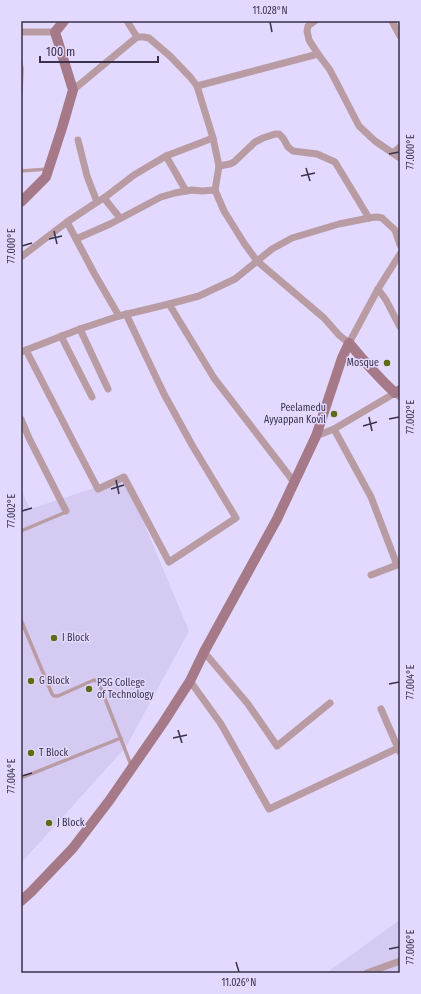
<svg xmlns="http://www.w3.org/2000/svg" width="421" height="994" font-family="'Fira Sans Condensed',sans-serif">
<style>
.built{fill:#d5caf1}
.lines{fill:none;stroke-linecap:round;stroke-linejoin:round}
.lane{stroke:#b99ba4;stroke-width:3.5}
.street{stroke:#b99ba4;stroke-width:7}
.secondary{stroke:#a57987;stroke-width:10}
.ticks{fill:none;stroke:#39324a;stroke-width:1.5}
.poi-dot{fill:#5f6c16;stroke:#e3d9fe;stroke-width:1.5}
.labels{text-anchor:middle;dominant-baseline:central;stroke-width:3;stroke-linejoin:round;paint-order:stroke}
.poi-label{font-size:10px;fill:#39324a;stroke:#e3d9fe;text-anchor:start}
.neatline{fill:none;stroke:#39324a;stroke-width:1.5}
.ticks-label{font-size:10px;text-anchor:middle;fill:#39324a}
</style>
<rect width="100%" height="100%" fill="#e3d9fe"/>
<g class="built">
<polygon points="125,478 189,631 126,747 21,863 21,490 30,509"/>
<polygon points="400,920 400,973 326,973"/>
</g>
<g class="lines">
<g class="lane">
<polyline points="21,63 22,69 21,94"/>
<polyline points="21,171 48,169"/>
<polyline points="21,531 66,512"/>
<polyline points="21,620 52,694 54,696 58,696 94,680 97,681 99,683 131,765"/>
<polyline points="21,778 121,738"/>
</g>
<g class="street">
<polyline points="127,21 137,37 144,37 149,38 171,57 191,78 197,86 213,138 219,166 215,190 224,211 244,243 257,261 324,318 339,335 349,343 378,289 400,254"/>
<polyline points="315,21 308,26 307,31 309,40 318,54 330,70 359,126 375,141 400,158"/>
<polyline points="392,21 400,36"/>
<polyline points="21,32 55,32"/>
<polyline points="197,86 318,54"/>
<polyline points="73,90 137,37"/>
<polyline points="78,140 87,176 97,202"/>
<polyline points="393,153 400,147"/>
<polyline points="166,156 186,191"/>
<polyline points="219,166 230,164 234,162 255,142 263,138 275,134 279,134 283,138 288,147 293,151 317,154 335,162 369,218"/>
<polyline points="104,198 120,218"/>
<polyline points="67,222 94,273 119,316"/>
<polyline points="76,239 110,224 161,197 175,193 192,190 202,191 215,190"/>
<polyline points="21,257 67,222 97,202 104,198 134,175 166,156 213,138"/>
<polyline points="378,289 386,300 400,327"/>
<polyline points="169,304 214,378 294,482"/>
<polyline points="80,329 108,389"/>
<polyline points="61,336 92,397"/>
<polyline points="26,350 75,445 98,489 124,477 169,562 236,518 192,445 164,394 126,314"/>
<polyline points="21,352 80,329 119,316 169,304 199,296 235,279 272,249 292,238 339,224 369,218 377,217 382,218 395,230 400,245"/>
<polyline points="21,419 29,438 66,511"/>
<polyline points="334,429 371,497 397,565 400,564"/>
<polyline points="316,436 334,429 395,393 400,397"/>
<polyline points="371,575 397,565"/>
<polyline points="204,652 248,704 277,746 330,703"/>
<polyline points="190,681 221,724 269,809 398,748 400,752"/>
<polyline points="381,709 398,748"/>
<polyline points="367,973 400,961"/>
</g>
<g class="secondary">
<polyline points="21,202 46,177 62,128 73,90 55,32 64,21"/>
<path d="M21 901 31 892 73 848 109 801 163 723 190 681 204 652 277 519 316 436 342 358 349 343C363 360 378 377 395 393L400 390"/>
</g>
</g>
<path class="ticks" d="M270 22 272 32M389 154 399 152M306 168 310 181M301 176 315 173M54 231 57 244M49 239 62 236M22 246 32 243M369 417 372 431M389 419 399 417M363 426 377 422M116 480 119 494M111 489 124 485M22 511 32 508M389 684 399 682M178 730 182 743M173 738 187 735M22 776 32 773M389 949 399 947M236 962 239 972"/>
<g class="poi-dot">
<circle cx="387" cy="363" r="4"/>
<circle cx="334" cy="414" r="4"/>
<circle cx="54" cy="638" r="4"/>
<circle cx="31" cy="681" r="4"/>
<circle cx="89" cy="689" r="4"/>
<circle cx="31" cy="753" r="4"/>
<circle cx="49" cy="823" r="4"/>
</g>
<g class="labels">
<g class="poi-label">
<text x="379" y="363" text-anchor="end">Mosque</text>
<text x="326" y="408" text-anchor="end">Peelamedu<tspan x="326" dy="12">Ayyappan Kovil</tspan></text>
<text x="62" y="638">I Block</text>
<text x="39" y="681">G Block</text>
<text x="97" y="683">PSG College<tspan x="97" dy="12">of Technology</tspan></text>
<text x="39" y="753">T Block</text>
<text x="57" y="823">J Block</text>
</g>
</g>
<rect width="421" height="994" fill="none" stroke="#e3d9fe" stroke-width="44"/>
<path d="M40 56v6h118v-6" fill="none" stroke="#39324a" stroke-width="2"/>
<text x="46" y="56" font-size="12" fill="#39324a" stroke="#e3d9fe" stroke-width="3" paint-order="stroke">100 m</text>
<rect x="22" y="22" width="377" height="950" class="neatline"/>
<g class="ticks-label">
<text x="270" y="14">11.028°N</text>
<text transform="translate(410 152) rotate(-90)" y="4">77.000°E</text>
<text transform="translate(11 246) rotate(-90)" y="4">77.000°E</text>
<text transform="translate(410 417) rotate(-90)" y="4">77.002°E</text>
<text transform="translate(11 511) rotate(-90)" y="4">77.002°E</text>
<text transform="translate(410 682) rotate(-90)" y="4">77.004°E</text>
<text transform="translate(11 776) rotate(-90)" y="4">77.004°E</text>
<text transform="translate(410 947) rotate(-90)" y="4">77.006°E</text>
<text x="239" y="986">11.026°N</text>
</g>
</svg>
